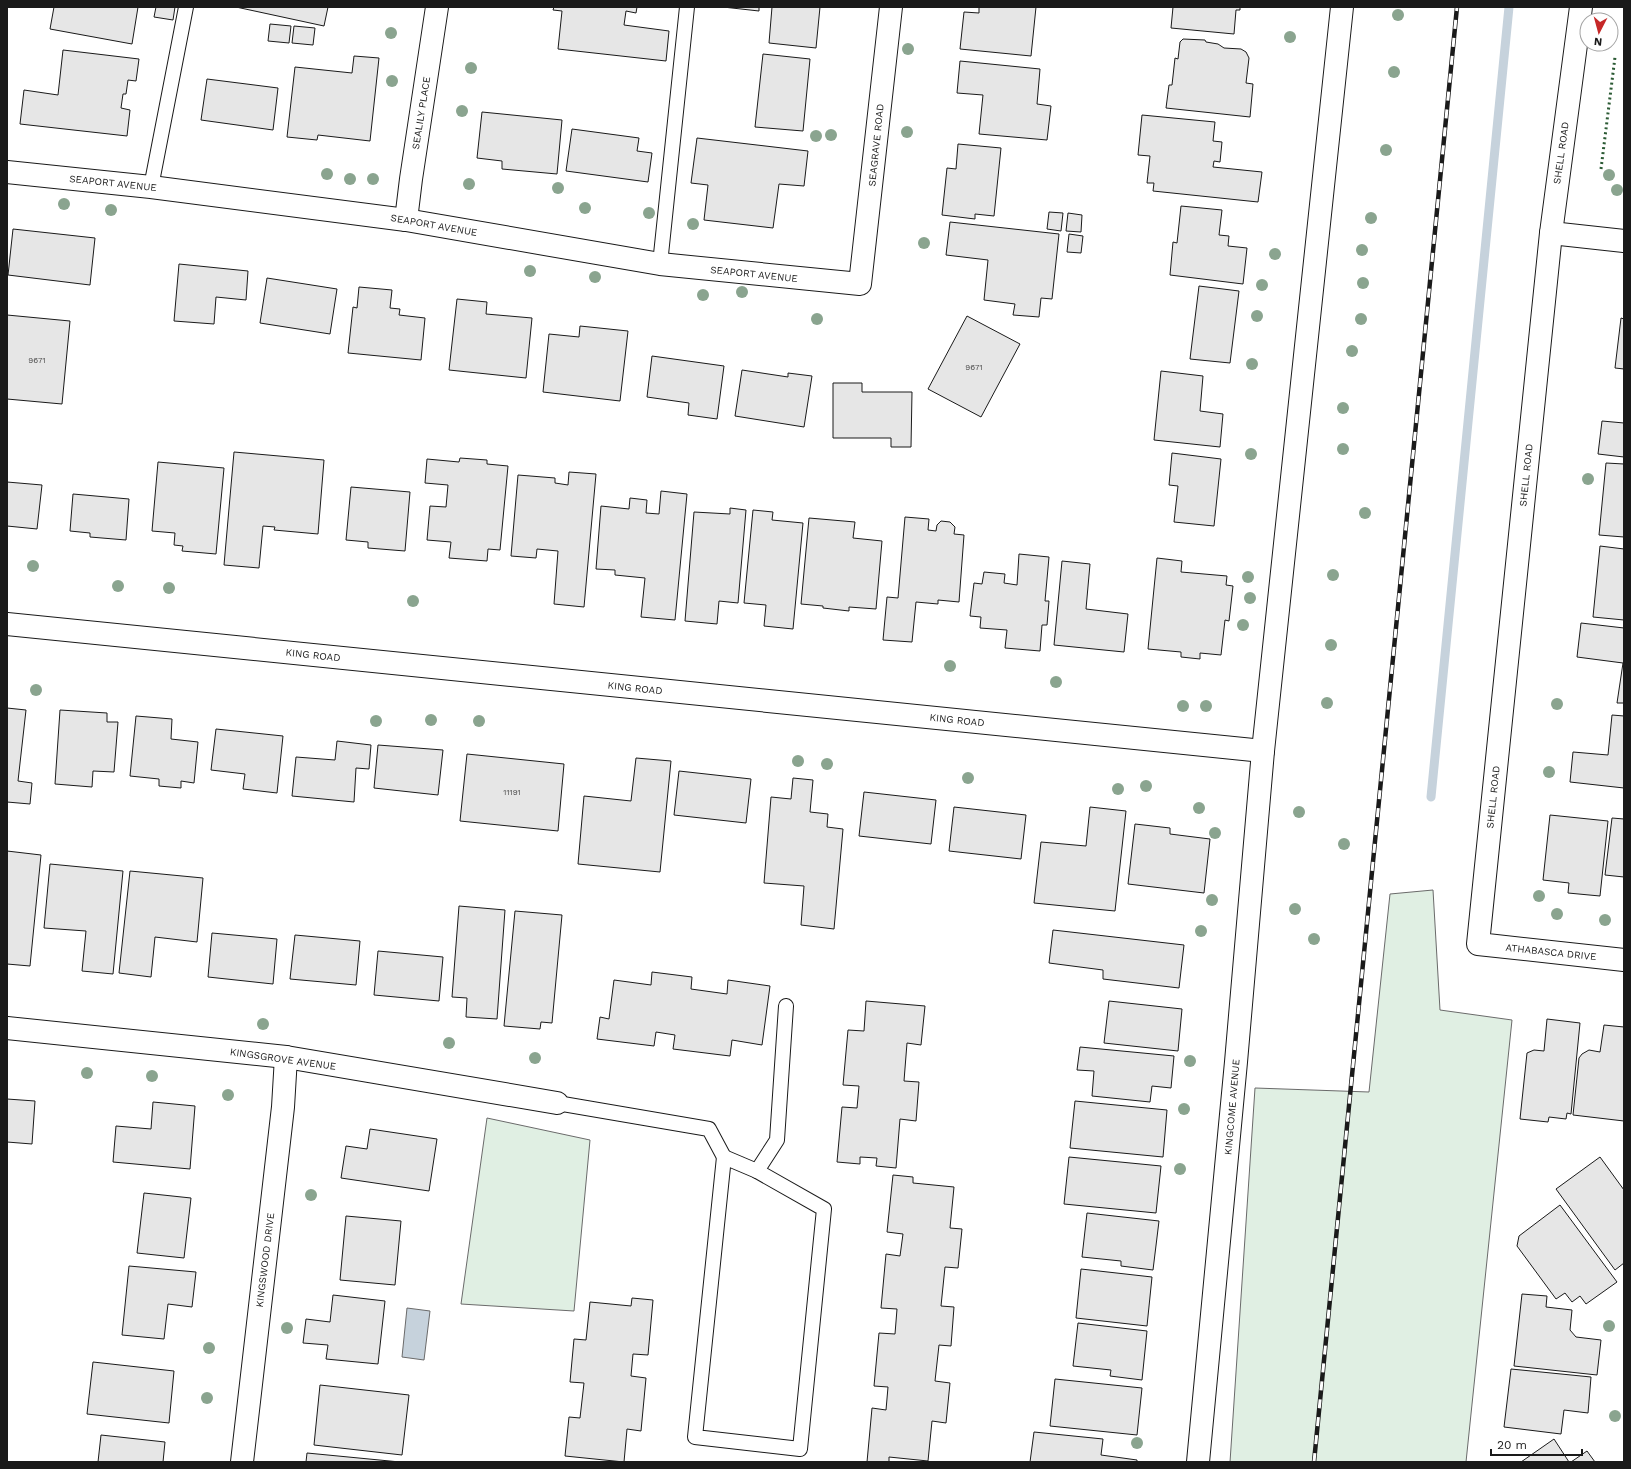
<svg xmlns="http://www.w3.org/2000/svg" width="1631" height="1469" font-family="'Work Sans',sans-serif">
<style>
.green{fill:#e0efe3;stroke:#6a6a6a}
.water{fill:#c6d2dc;stroke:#6a6a6a}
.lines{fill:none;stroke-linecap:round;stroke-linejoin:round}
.stream{stroke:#c6d2dc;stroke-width:9}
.building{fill:#e6e6e6;stroke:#1a1a1a}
.service-casing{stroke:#1a1a1a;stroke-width:16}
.minor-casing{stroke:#1a1a1a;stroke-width:24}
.service{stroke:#fff;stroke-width:14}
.minor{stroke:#fff;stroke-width:22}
.rail-casing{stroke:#1a1a1a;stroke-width:4.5}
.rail{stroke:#fff;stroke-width:3;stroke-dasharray:9;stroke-linecap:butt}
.hedge{stroke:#2b5a34;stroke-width:3;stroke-dasharray:2 3;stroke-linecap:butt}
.tree{fill:#8aa48f}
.labels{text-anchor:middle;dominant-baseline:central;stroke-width:3;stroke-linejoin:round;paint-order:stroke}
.number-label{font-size:8px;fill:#4d4d4d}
.street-label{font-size:10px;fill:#1a1a1a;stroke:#fff}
</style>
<rect width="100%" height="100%" fill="#fff"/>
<g class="green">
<polygon points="1433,890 1440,1010 1512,1020 1466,1462 1230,1462 1255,1088 1369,1092 1390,894"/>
<polygon points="487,1118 590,1140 574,1311 461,1304"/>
</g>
<polygon class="water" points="407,1308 430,1311 424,1360 402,1357"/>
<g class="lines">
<polyline class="stream" points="1431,797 1509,7"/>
</g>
<g class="building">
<polygon points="54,7 138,7 132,44 50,29"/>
<polygon points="156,7 175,7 173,20 154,17"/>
<polygon points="236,7 328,7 324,26"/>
<polygon points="554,7 637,7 636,13 626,11 624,25 669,31 666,61 558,49 562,11 553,10"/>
<polygon points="723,7 759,7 759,11"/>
<polygon points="772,7 820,7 816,48 769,43"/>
<polygon points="979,7 1036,7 1031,56 960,49 964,12 979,13"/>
<polygon points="1173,7 1240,7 1240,10 1236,10 1234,34 1171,28"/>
<polygon points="270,24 291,26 289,43 268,41"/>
<polygon points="294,26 315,28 313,45 292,43"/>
<polygon points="1183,39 1205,40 1206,42 1218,44 1224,48 1241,49 1246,52 1249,58 1246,83 1253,84 1250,117 1166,108 1169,85 1172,85 1175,58 1178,59 1180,42"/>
<polygon points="63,50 139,59 136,81 128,80 126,94 123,94 121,108 130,110 127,136 20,124 24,90 58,95"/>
<polygon points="763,54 810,59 803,131 755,127"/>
<polygon points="354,56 379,58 370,141 318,135 317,140 287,137 295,67 352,73"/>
<polygon points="960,61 1040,69 1037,104 1051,106 1047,140 979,134 983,95 957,93"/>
<polygon points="207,79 278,88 273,130 201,120"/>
<polygon points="482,112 562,120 557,174 502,169 502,161 477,158"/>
<polygon points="1142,115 1215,122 1213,141 1222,142 1220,162 1214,161 1213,167 1262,172 1258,202 1153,191 1154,183 1147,183 1150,156 1138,155"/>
<polygon points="572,129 639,138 637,151 652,153 648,182 566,171"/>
<polygon points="697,138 808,151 804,186 779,184 773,228 704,220 708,185 691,183"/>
<polygon points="958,144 1001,148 994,216 975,214 975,219 942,215 947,168 956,169"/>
<polygon points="1181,206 1222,210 1219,235 1229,236 1228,246 1247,248 1243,284 1170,275 1173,242 1177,243"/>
<polygon points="1049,212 1063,213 1061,231 1047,229"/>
<polygon points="1068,213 1082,215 1081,232 1066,231"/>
<polygon points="950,222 1059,234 1052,299 1041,298 1039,317 1013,315 1015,304 984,300 988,260 946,255"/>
<polygon points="13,229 95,238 90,285 8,275"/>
<polygon points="1069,234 1083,236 1081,253 1067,252"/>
<polygon points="179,264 248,271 246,300 216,297 214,324 174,321"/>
<polygon points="267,278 337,289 330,334 260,323"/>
<polygon points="1199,286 1239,291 1230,363 1190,359"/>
<polygon points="359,287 392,290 390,308 400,309 399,315 425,318 421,360 348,353 353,307 357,308"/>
<polygon points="457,299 487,302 486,314 532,318 526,378 449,370"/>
<polygon points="7,315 70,321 62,404 7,399"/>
<polygon points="967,316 1020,344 981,417 928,389"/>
<polygon points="1621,318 1624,319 1624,369 1615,368"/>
<polygon points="580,326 628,331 620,401 543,392 549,334 579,337"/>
<polygon points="652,356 724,366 717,419 688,415 689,403 647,397"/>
<polygon points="742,370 788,377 788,373 812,376 804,427 735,416"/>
<polygon points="1161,371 1203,376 1200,411 1223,414 1220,447 1154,440"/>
<polygon points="833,383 862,383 862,392 912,392 911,447 891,447 891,438 833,438"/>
<polygon points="1602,421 1624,423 1624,457 1598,454"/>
<polygon points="234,452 324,460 318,534 274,530 275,527 263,526 259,568 224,565"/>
<polygon points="1172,453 1221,459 1214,526 1174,522 1178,486 1169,485"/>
<polygon points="460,458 487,460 487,464 508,466 500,550 488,549 487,561 449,558 451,542 427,540 430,506 446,507 448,485 425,483 427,459 459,462"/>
<polygon points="158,462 224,468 216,554 182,551 183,546 174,545 175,533 152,531"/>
<polygon points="1606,463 1624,464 1624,537 1599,535"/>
<polygon points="569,472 596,474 584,607 554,604 558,551 537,549 536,558 511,556 518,475 555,478 555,483 568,485"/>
<polygon points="7,482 42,485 37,529 7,526"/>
<polygon points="351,487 410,492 405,551 368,548 368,542 346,540"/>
<polygon points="661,491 687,494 675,620 641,617 645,578 615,575 615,570 596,569 601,506 629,509 630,498 647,500 646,513 659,514"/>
<polygon points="73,494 129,499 126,540 90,537 90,533 70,531"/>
<polygon points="730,508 746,510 738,603 719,601 717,624 685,621 694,512 730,514"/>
<polygon points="753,510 773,512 772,520 803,523 793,629 764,626 766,605 744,603"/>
<polygon points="905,517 929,519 928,530 936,531 937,525 941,521 950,522 955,527 954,534 964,535 959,602 938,600 938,604 916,602 912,642 883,640 887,597 898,598"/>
<polygon points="809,518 855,522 853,538 882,541 876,609 849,607 849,611 823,608 823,606 801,604"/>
<polygon points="1600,546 1624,549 1624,620 1593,617"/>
<polygon points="1019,554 1049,557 1045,601 1049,601 1047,625 1042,625 1040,651 1005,648 1007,630 980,628 981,617 970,616 974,583 982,584 984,572 1005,574 1004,583 1017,585"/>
<polygon points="1157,558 1182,561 1181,572 1227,576 1226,585 1233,586 1229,621 1225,620 1221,655 1200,653 1200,659 1181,657 1181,652 1148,649"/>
<polygon points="1062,561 1090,564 1086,609 1128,614 1124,652 1054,645"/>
<polygon points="1581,623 1624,628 1624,703 1617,703 1623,663 1577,657"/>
<polygon points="7,708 26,710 18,781 32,783 30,804 7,802"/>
<polygon points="60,710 107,713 107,722 118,722 114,772 93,771 92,787 55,784"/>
<polygon points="1612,715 1624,716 1624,788 1570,782 1573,752 1608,755"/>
<polygon points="136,716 172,719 171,739 198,742 194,783 181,781 181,788 159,786 159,779 130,776"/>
<polygon points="216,729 283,736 277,793 243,789 245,774 211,770"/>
<polygon points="337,741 371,745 369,769 356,768 354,802 292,796 296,757 335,760"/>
<polygon points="378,745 443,750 438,795 374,788"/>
<polygon points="467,754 564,764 558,831 460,821"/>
<polygon points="636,758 671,761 660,872 578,864 584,796 631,801"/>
<polygon points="679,771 751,779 746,823 674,815"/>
<polygon points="793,778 813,780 810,812 828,814 827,827 843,829 834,929 801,925 804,886 764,883 771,797 791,799"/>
<polygon points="864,792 936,800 931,844 859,836"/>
<polygon points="954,807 1026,815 1021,859 949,851"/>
<polygon points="1090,807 1126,811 1115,911 1034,903 1041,842 1086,846"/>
<polygon points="1550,815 1608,821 1600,896 1568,893 1569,883 1543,880"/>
<polygon points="1612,818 1624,819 1624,877 1605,875"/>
<polygon points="1135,824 1170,828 1170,834 1210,839 1204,893 1128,884"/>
<polygon points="7,851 41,855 30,966 7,964"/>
<polygon points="50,864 123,871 113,974 82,971 86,931 44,928"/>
<polygon points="130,871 203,878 197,942 155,937 151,977 119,973"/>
<polygon points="459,906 505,910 497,1019 466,1017 467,998 452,997"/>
<polygon points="515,911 562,915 552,1023 541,1022 540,1029 504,1026"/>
<polygon points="1053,930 1184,945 1179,988 1103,979 1103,970 1049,963"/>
<polygon points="212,933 277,939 273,984 208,977"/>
<polygon points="295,935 360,941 356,985 290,979"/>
<polygon points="378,951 443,957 439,1001 374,995"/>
<polygon points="652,972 692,977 691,989 727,994 728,980 770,986 762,1045 732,1040 730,1056 673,1049 675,1035 656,1032 654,1046 597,1039 600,1017 609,1019 614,980 651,985"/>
<polygon points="866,1001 925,1006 921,1045 907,1043 904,1081 919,1082 916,1121 900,1119 896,1168 876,1166 877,1158 860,1157 860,1164 837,1162 842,1107 857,1108 859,1086 843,1085 848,1030 864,1031"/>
<polygon points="1109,1001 1182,1009 1178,1051 1104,1043"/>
<polygon points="1547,1019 1580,1023 1571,1114 1567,1113 1566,1119 1549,1117 1548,1122 1520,1119 1527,1053 1534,1050 1544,1051"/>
<polygon points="1604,1025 1624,1027 1624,1121 1573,1115 1579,1058 1582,1054 1589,1050 1600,1052"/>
<polygon points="1080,1047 1174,1056 1171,1088 1152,1086 1150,1102 1092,1096 1094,1071 1077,1070"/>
<polygon points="7,1099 35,1101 32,1144 7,1142"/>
<polygon points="1075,1101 1167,1110 1163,1157 1070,1148"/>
<polygon points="153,1102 195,1106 190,1169 113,1162 116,1126 151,1129"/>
<polygon points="370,1129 437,1139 429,1191 341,1178 346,1146 367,1149"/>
<polygon points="1069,1157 1161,1166 1156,1213 1064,1204"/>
<polygon points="1600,1157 1624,1190 1624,1263 1615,1270 1556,1189"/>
<polygon points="893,1175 913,1177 913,1183 954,1187 950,1228 962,1229 958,1268 945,1267 941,1306 954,1307 951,1346 939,1345 935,1381 950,1383 946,1423 932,1421 928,1461 889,1457 889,1462 867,1462 872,1408 886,1410 888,1387 874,1386 879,1333 895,1334 897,1309 881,1308 886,1254 900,1256 903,1234 887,1232"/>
<polygon points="144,1193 191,1198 184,1258 137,1253"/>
<polygon points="1560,1205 1617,1282 1586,1304 1580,1296 1572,1302 1565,1293 1556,1299 1517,1246 1519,1236"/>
<polygon points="1087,1213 1159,1221 1153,1270 1121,1266 1121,1261 1082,1257"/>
<polygon points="346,1216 401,1221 395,1285 340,1280"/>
<polygon points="129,1266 196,1272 192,1307 168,1304 164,1339 122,1335"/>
<polygon points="1081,1269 1152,1277 1147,1326 1076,1318"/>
<polygon points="1522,1294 1547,1296 1546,1307 1572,1310 1570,1330 1576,1337 1601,1340 1597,1375 1514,1366"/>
<polygon points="333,1295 385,1301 378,1364 326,1359 328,1345 303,1343 306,1319 330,1322"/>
<polygon points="632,1298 653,1300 648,1355 633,1354 631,1376 646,1378 641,1431 627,1429 624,1462 565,1456 569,1417 580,1418 584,1383 570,1382 574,1339 586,1340 590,1302 631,1306"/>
<polygon points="1078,1323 1147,1331 1142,1380 1110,1376 1111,1370 1073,1366"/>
<polygon points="93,1362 174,1371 169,1423 87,1414"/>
<polygon points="1511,1369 1591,1377 1588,1413 1564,1410 1561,1434 1504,1427"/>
<polygon points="1055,1379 1142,1388 1137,1435 1050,1426"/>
<polygon points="320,1385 409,1395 402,1455 314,1445"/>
<polygon points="1034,1432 1103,1439 1101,1455 1137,1460 1137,1462 1030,1462"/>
<polygon points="101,1435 165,1442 163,1462 98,1462"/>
<polygon points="1554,1439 1569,1462 1521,1462"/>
<polygon points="1587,1451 1595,1462 1571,1462"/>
<polygon points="307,1453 400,1462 306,1462"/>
</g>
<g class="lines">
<defs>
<g id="service">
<polyline points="151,187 186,7"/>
<polyline points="660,264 687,7"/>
<polyline points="557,1103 709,1129 724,1157"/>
<polygon points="724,1157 757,1171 824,1209 800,1449 695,1437"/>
<polyline points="757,1171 777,1140 786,1006"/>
</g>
<g id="minor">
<polyline points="1581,7 1551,233 1478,944 1624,960"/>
<polyline points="7,172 151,187 406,220 660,264 860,284 891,7"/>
<polyline points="406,220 411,179 437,7"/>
<polyline points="1551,233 1624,241"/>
<polyline points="7,624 1263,751"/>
<polyline points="7,1028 286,1057 557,1103"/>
<polyline points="242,1462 283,1107 286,1057"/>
<polyline points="1198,1462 1236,1062 1263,751 1342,7"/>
</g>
</defs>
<use href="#service" class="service-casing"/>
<use href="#minor" class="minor-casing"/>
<use href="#service" class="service"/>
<use href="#minor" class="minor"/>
<defs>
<polyline id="rail" points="1314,1462 1457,7"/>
</defs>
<use href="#rail" class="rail-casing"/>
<use href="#rail" class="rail"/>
<polyline class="hedge" points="1601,169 1615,57"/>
</g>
<g class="tree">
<circle cx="1398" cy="15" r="6"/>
<circle cx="391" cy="33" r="6"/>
<circle cx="1290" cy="37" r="6"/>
<circle cx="908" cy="49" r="6"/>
<circle cx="471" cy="68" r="6"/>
<circle cx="1394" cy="72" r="6"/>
<circle cx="392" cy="81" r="6"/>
<circle cx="462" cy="111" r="6"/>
<circle cx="907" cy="132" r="6"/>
<circle cx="831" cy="135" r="6"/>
<circle cx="816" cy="136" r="6"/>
<circle cx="1386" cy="150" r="6"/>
<circle cx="327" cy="174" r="6"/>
<circle cx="1609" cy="175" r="6"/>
<circle cx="350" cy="179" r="6"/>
<circle cx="373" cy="179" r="6"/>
<circle cx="469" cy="184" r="6"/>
<circle cx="558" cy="188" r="6"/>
<circle cx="1617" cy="190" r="6"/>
<circle cx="64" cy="204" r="6"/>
<circle cx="585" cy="208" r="6"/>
<circle cx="111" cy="210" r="6"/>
<circle cx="649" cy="213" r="6"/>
<circle cx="1371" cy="218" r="6"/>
<circle cx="693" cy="224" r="6"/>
<circle cx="924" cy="243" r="6"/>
<circle cx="1362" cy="250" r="6"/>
<circle cx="1275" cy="254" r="6"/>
<circle cx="530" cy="271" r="6"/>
<circle cx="595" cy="277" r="6"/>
<circle cx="1363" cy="283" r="6"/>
<circle cx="1262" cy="285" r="6"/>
<circle cx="742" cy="292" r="6"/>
<circle cx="703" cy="295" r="6"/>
<circle cx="1257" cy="316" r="6"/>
<circle cx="817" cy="319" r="6"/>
<circle cx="1361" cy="319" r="6"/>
<circle cx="1352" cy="351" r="6"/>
<circle cx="1252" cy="364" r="6"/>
<circle cx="1343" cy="408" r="6"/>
<circle cx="1343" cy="449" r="6"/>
<circle cx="1251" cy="454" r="6"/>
<circle cx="1588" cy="479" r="6"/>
<circle cx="1365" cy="513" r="6"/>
<circle cx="33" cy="566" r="6"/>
<circle cx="1333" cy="575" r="6"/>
<circle cx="1248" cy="577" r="6"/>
<circle cx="118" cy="586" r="6"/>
<circle cx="169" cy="588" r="6"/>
<circle cx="1250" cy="598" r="6"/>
<circle cx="413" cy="601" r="6"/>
<circle cx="1243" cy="625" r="6"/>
<circle cx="1331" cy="645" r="6"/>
<circle cx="950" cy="666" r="6"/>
<circle cx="1056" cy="682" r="6"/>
<circle cx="36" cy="690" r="6"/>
<circle cx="1327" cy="703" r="6"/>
<circle cx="1557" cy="704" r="6"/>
<circle cx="1183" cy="706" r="6"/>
<circle cx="1206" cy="706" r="6"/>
<circle cx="431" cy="720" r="6"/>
<circle cx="376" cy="721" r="6"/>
<circle cx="479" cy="721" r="6"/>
<circle cx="798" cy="761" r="6"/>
<circle cx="827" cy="764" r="6"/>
<circle cx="1549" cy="772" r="6"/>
<circle cx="968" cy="778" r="6"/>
<circle cx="1146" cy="786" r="6"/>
<circle cx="1118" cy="789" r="6"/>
<circle cx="1199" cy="808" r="6"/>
<circle cx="1299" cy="812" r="6"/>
<circle cx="1215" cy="833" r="6"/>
<circle cx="1344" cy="844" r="6"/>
<circle cx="1539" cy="896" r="6"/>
<circle cx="1212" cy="900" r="6"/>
<circle cx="1295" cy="909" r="6"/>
<circle cx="1557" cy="914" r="6"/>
<circle cx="1605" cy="920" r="6"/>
<circle cx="1201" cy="931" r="6"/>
<circle cx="1314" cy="939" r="6"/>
<circle cx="263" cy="1024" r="6"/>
<circle cx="449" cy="1043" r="6"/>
<circle cx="535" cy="1058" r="6"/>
<circle cx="1190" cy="1061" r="6"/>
<circle cx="87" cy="1073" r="6"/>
<circle cx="152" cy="1076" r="6"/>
<circle cx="228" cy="1095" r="6"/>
<circle cx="1184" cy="1109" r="6"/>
<circle cx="1180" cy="1169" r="6"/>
<circle cx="311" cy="1195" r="6"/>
<circle cx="1609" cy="1326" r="6"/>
<circle cx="287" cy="1328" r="6"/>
<circle cx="209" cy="1348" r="6"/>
<circle cx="207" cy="1398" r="6"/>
<circle cx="1615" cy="1416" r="6"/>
<circle cx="1137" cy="1443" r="6"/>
</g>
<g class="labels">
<g class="number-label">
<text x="37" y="360">9671</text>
<text x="974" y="367">9671</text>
<text x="512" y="792">11191</text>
</g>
<g class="street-label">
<text transform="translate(421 113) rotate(-81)">SEALILY PLACE</text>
<text transform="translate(876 145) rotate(-84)">SEAGRAVE ROAD</text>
<text transform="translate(1561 153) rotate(-82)">SHELL ROAD</text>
<text transform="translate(113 183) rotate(6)">SEAPORT AVENUE</text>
<text transform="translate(434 225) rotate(10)">SEAPORT AVENUE</text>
<text transform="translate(754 274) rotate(6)">SEAPORT AVENUE</text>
<text transform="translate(1526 475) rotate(-84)">SHELL ROAD</text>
<text transform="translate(313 655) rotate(6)">KING ROAD</text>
<text transform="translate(635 688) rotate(6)">KING ROAD</text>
<text transform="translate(957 720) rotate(6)">KING ROAD</text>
<text transform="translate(1493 797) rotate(-84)">SHELL ROAD</text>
<text transform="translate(1551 952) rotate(6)">ATHABASCA DRIVE</text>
<text transform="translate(283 1059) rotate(8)">KINGSGROVE AVENUE</text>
<text transform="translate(1232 1107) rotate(-85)">KINGCOME AVENUE</text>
<text transform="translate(265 1260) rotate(-83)">KINGSWOOD DRIVE</text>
</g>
</g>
<rect width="1631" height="1469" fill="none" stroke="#1a1a1a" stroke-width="16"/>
<g transform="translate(1599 32) rotate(186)"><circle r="19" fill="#ffffff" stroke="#a3a3a3"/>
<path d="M0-3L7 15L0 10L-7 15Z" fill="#c62828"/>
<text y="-6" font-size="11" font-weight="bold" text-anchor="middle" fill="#1a1a1a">N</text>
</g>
<path d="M1491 1449v6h91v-6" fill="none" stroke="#1a1a1a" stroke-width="2"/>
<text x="1497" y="1449" font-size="12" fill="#1a1a1a" stroke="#ffffff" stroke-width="3" paint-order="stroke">20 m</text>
</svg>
